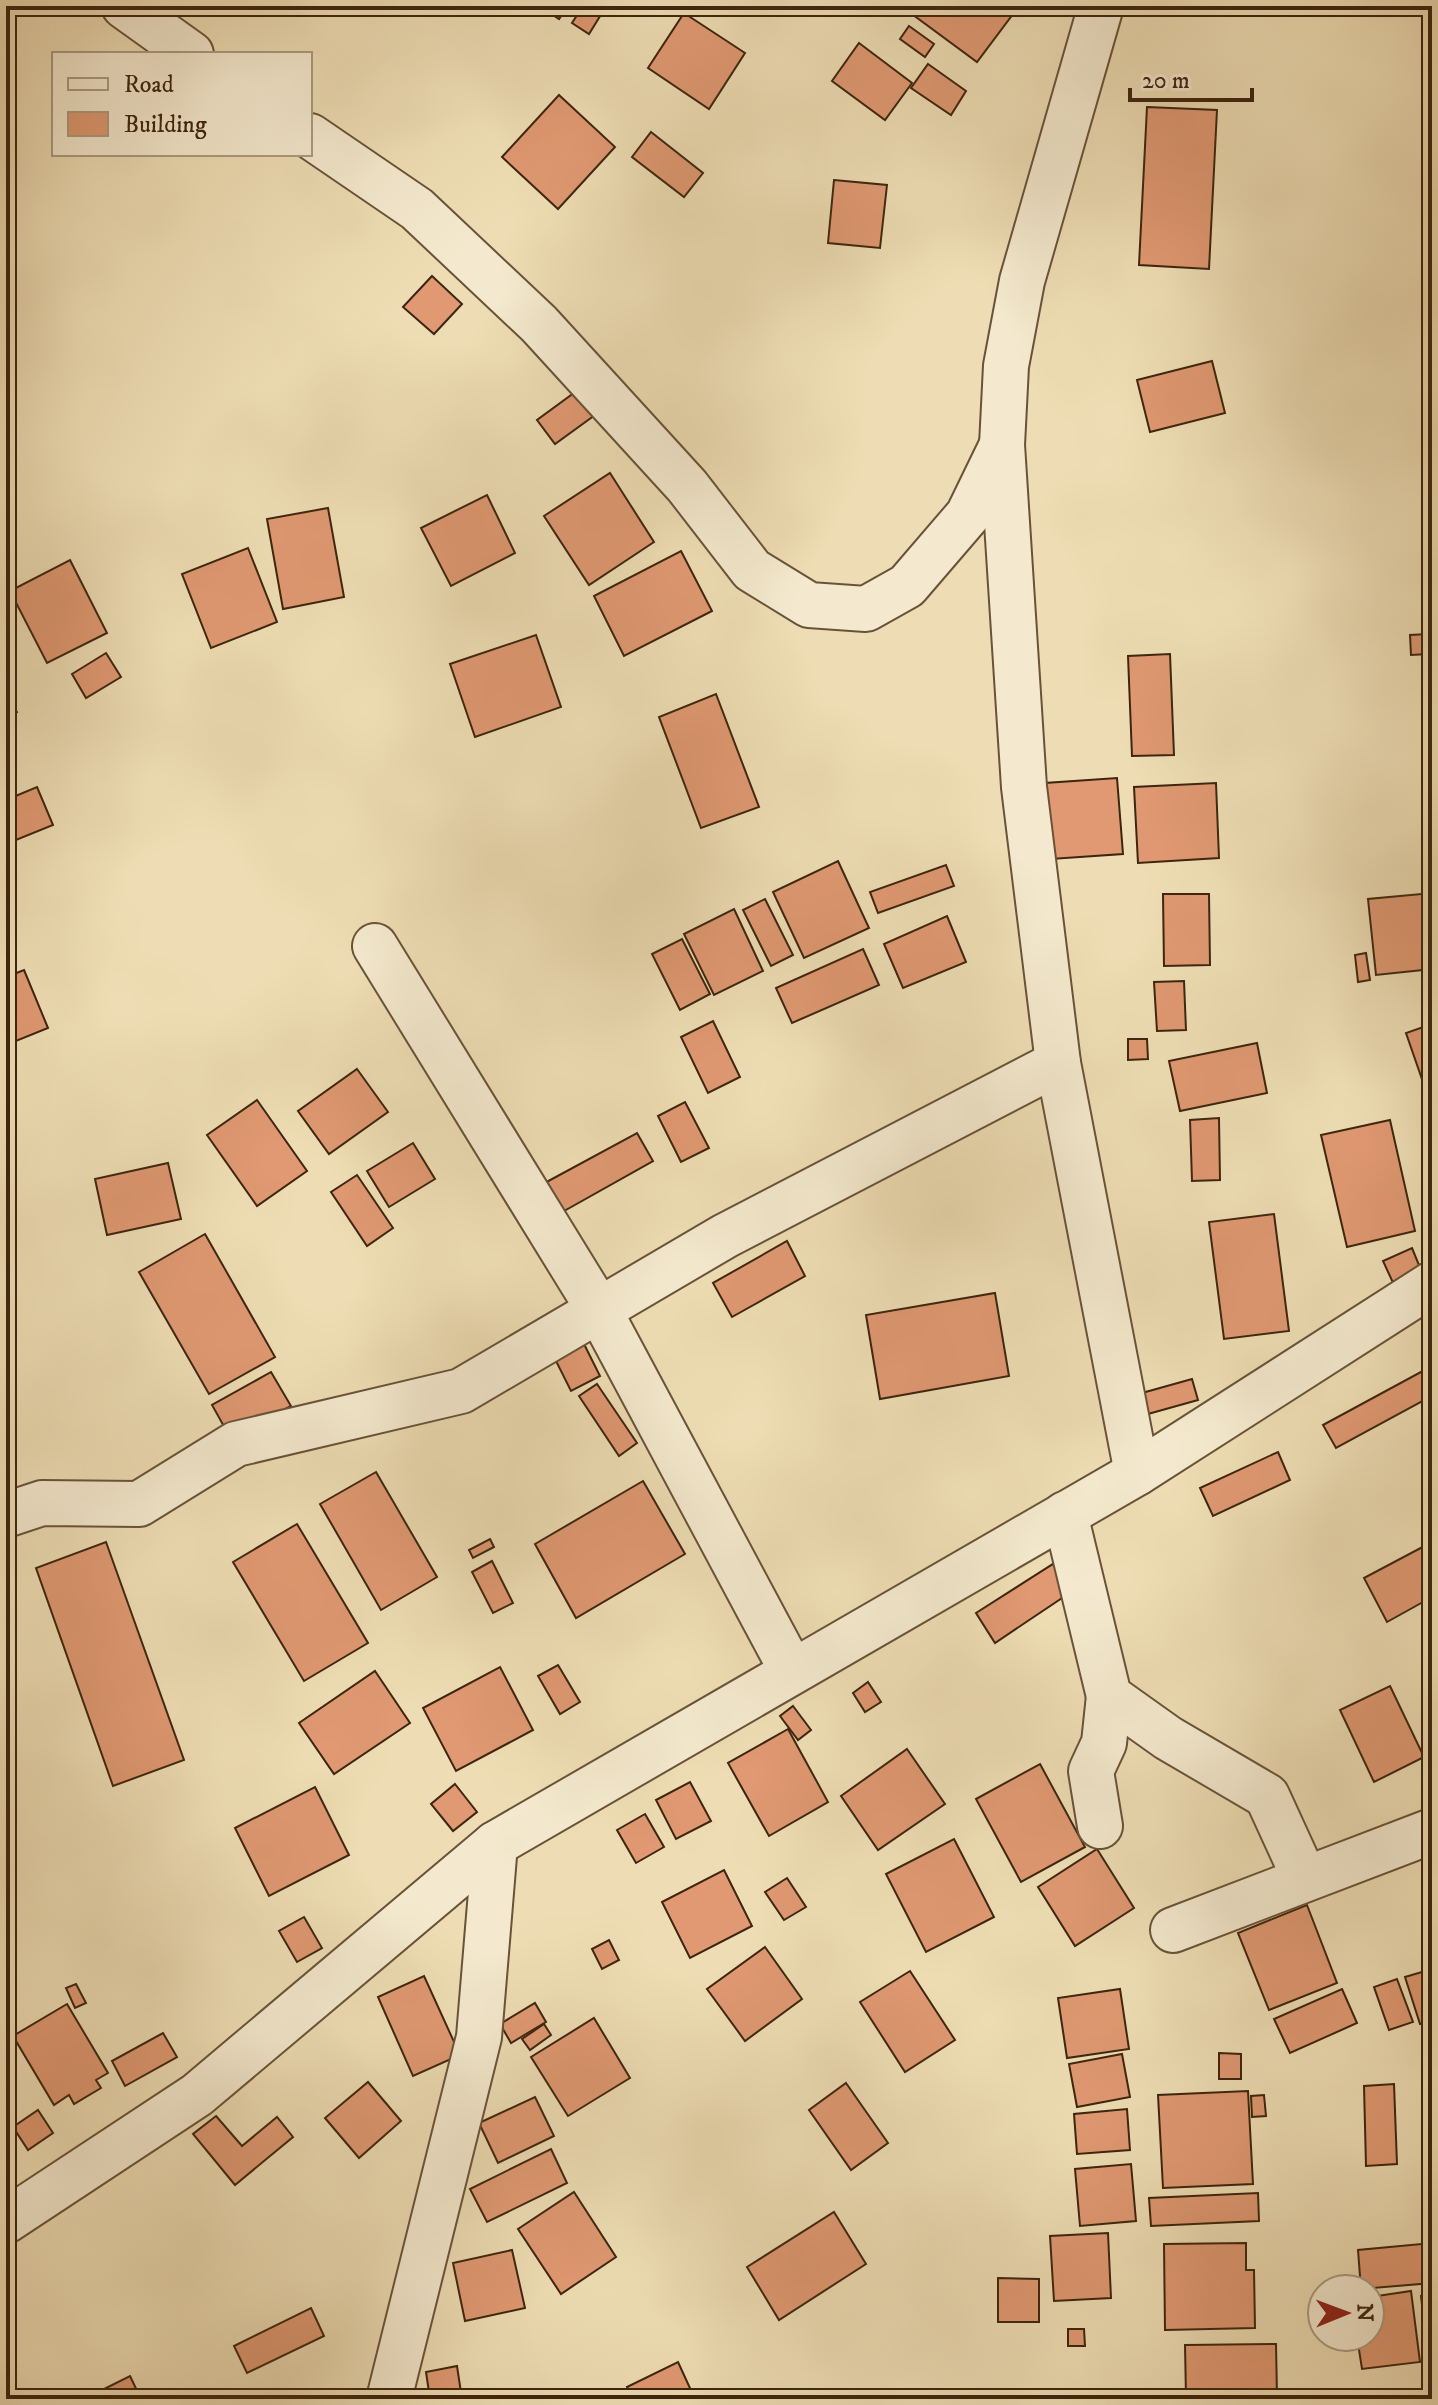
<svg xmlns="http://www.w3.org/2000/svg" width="1438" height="2405" font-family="'IM FELL DW Pica',serif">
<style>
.building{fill:#e09972;stroke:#3d250f;stroke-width:2}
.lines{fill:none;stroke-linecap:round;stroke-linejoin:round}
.minor-casing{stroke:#695338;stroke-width:48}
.minor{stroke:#f4e9ce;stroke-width:44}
</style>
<rect width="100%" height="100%" fill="#eeddb4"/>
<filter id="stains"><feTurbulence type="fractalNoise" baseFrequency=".0025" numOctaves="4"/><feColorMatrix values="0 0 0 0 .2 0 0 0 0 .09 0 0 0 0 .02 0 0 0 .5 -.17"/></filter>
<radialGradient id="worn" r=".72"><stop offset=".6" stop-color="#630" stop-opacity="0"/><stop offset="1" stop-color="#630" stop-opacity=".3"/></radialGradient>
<g class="building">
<polygon points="540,6 568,6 559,19"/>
<polygon points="583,6 605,8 589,34 572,23"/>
<polygon points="901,6 1019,6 977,62"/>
<polygon points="684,13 745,53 709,109 648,68"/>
<polygon points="909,26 934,44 925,57 900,39"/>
<polygon points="859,43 912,83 885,120 832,81"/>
<polygon points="928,64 966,91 951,115 911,88"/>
<polygon points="559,95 615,147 558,209 502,157"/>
<polygon points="1147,107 1217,110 1209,269 1139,265"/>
<polygon points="651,132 703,173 684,197 632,157"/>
<polygon points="834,180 887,185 880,248 828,243"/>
<polygon points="432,276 462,304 434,334 403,307"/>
<polygon points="1212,361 1225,413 1150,432 1137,380"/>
<polygon points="578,390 595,415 555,444 537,420"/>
<polygon points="610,473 654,542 589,585 544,516"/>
<polygon points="487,495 515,553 451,586 421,528"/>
<polygon points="328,508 344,597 283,609 267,519"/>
<polygon points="248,548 277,622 211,648 182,574"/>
<polygon points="681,551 712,611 624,656 594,596"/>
<polygon points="70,560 107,633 47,663 10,591"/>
<polygon points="1428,634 1429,654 1411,655 1410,635"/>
<polygon points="536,635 561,707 475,737 450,664"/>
<polygon points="106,653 121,677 86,698 72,674"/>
<polygon points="1170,654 1174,755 1132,756 1128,656"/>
<polygon points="716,694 759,807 701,828 659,717"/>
<polygon points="6,698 17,712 6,721"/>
<polygon points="1117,778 1123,854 1051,859 1045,783"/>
<polygon points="1216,783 1219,858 1138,863 1134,787"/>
<polygon points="37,787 53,825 6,844 6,800"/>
<polygon points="838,861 869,928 804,958 773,892"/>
<polygon points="946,865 954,886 878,913 870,892"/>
<polygon points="1432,893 1432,969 1376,975 1368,899"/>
<polygon points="1163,894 1209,894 1210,965 1164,966"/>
<polygon points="765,899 793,955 771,966 743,910"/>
<polygon points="734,909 763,971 714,995 684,934"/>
<polygon points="947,916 966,962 903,988 884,944"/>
<polygon points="682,939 710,994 680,1010 652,954"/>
<polygon points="863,949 879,985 792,1023 776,988"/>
<polygon points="1366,953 1370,980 1358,982 1355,955"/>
<polygon points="24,970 48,1028 11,1043 6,1031 6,977"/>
<polygon points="1184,981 1186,1030 1157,1031 1154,982"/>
<polygon points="713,1021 740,1077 708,1093 681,1037"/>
<polygon points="1432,1024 1432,1082 1424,1085 1406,1033"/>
<polygon points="1128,1039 1147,1039 1148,1059 1128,1060"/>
<polygon points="1257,1043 1267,1093 1180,1111 1169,1061"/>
<polygon points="357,1069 388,1112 329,1154 298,1111"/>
<polygon points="6,1073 14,1089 6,1093"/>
<polygon points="257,1100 307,1171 257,1206 207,1135"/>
<polygon points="685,1102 709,1148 681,1162 658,1116"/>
<polygon points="1219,1118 1220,1180 1192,1181 1190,1120"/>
<polygon points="1390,1120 1415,1231 1347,1247 1321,1135"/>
<polygon points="637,1133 653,1161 557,1215 541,1185"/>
<polygon points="413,1143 435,1179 389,1207 367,1171"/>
<polygon points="168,1163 181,1219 107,1235 95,1179"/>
<polygon points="357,1175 393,1228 367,1246 331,1192"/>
<polygon points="1274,1214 1289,1331 1224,1339 1209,1222"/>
<polygon points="205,1234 275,1357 209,1394 139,1272"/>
<polygon points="787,1241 805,1276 732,1317 713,1283"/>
<polygon points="1412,1248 1423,1275 1395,1287 1383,1261"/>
<polygon points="995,1293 1009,1376 880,1399 866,1315"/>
<polygon points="582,1340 600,1376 571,1391 553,1355"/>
<polygon points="1432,1366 1432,1396 1336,1448 1323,1425"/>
<polygon points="271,1372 291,1406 231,1439 212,1405"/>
<polygon points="1192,1379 1198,1400 1148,1414 1142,1393"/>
<polygon points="597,1384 637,1443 619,1456 579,1396"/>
<polygon points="1278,1452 1290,1480 1213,1516 1200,1488"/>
<polygon points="376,1472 437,1577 381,1610 320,1504"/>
<polygon points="643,1481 685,1554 576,1618 535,1544"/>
<polygon points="297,1524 368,1643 304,1681 233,1562"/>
<polygon points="490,1539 494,1547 473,1558 469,1550"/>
<polygon points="106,1542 184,1760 113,1786 36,1568"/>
<polygon points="1432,1542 1432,1597 1387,1622 1364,1578"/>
<polygon points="492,1561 513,1603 493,1613 472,1572"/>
<polygon points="1053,1564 1071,1592 995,1643 976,1613"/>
<polygon points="558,1665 580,1702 560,1714 538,1676"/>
<polygon points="500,1667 533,1730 456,1771 423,1708"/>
<polygon points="375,1671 410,1723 334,1774 299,1723"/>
<polygon points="868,1682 881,1702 865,1712 853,1693"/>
<polygon points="1390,1686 1424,1757 1374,1782 1340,1710"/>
<polygon points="793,1706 811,1730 798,1740 780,1716"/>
<polygon points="788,1729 828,1802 769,1836 728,1763"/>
<polygon points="907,1749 945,1804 878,1850 841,1796"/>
<polygon points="1040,1764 1085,1847 1021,1882 976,1799"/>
<polygon points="690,1782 711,1821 676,1839 656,1800"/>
<polygon points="455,1784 477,1812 453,1831 431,1804"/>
<polygon points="315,1787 349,1855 269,1896 235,1828"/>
<polygon points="645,1814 664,1847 636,1863 617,1830"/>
<polygon points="954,1839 994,1917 926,1952 886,1874"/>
<polygon points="1097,1849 1134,1908 1075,1946 1038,1887"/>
<polygon points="724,1870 752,1926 690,1958 662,1902"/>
<polygon points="787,1878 806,1907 784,1920 765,1892"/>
<polygon points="1307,1905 1337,1983 1269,2010 1238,1933"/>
<polygon points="304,1917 322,1948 297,1962 279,1931"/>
<polygon points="609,1940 619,1960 602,1969 592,1949"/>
<polygon points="765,1947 802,1999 745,2041 707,1989"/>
<polygon points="1432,1969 1432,2020 1420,2024 1405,1977"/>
<polygon points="910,1971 955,2040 905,2072 860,2002"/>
<polygon points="424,1976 460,2055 413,2076 378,1997"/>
<polygon points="1397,1979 1413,2022 1389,2030 1374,1987"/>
<polygon points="76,1984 86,2003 75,2008 66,1988"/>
<polygon points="1120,1989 1129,2049 1067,2058 1058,1998"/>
<polygon points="1342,1989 1357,2023 1290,2053 1274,2019"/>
<polygon points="535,2003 546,2022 511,2043 500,2024"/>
<polygon points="67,2004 108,2073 96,2080 101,2088 74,2104 69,2095 54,2105 13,2036"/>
<polygon points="594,2018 630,2078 568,2116 531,2057"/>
<polygon points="544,2024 551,2035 530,2050 522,2039"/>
<polygon points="163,2033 177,2057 125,2086 112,2061"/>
<polygon points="1219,2053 1241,2054 1241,2079 1219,2079"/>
<polygon points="1122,2054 1130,2097 1077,2107 1069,2064"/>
<polygon points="368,2082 401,2121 359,2158 325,2118"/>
<polygon points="846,2083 888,2143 851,2170 809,2110"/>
<polygon points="1394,2084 1397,2164 1366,2166 1364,2086"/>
<polygon points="1248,2091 1253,2184 1163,2188 1158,2095"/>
<polygon points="1264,2095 1266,2116 1252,2117 1251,2096"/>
<polygon points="535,2097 554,2136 498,2163 479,2123"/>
<polygon points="1127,2109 1130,2150 1077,2154 1074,2114"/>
<polygon points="38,2110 53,2133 28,2150 13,2127"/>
<polygon points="216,2116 242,2146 277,2117 293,2137 235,2185 193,2134"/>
<polygon points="551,2149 567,2183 487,2222 470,2189"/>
<polygon points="1131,2164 1136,2221 1080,2226 1075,2169"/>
<polygon points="574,2192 616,2257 561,2294 518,2229"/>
<polygon points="1258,2193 1259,2221 1151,2226 1149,2198"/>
<polygon points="834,2212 866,2264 779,2320 747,2267"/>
<polygon points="1108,2233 1111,2298 1054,2301 1050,2236"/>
<polygon points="1246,2243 1246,2270 1254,2270 1255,2328 1165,2330 1164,2244"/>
<polygon points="1432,2243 1432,2283 1361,2289 1358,2250"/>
<polygon points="512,2250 525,2308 465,2321 453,2263"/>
<polygon points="998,2278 1039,2279 1039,2322 998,2322"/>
<polygon points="1411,2291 1420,2362 1362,2369 1357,2337 1370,2337 1370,2297"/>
<polygon points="1432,2295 1432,2358 1428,2358 1421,2296"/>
<polygon points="311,2308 324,2336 247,2373 234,2346"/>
<polygon points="1068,2329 1084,2329 1085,2346 1068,2346"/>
<polygon points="1276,2344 1277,2396 1186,2397 1185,2345"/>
<polygon points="678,2362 695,2399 633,2399 627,2387"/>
<polygon points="457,2366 462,2399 430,2399 426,2372"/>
<polygon points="130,2376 141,2399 84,2399"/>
<polygon points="758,2391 762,2399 744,2399"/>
</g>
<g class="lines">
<defs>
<g id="minor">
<polyline points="124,6 191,54"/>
<polyline points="1101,6 1022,281 1006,366 1002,445 1024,787 1058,1063 1137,1473"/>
<polyline points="310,136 417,209 539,324 687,486 752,570 809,605 866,609 907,586 968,515 1001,447"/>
<polyline points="375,946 599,1310 792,1671"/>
<polyline points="1065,1514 1109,1696 1168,1738 1267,1796 1305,1879"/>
<polyline points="6,1515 42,1503 139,1504 236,1444 461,1391 725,1236 1058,1063"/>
<polyline points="1100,1826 1091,1771 1104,1743 1109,1696"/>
<polyline points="1173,1930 1432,1831"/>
<polyline points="6,2221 197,2095 495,1844 1137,1473 1432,1284"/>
<polyline points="389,2399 479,2037 495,1844"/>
</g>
</defs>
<use href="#minor" class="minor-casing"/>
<use href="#minor" class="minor"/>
</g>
<rect width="1438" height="2405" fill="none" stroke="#eeddb4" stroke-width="32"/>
<rect x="8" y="8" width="1422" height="2389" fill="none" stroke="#3d250f" stroke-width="4"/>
<rect x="16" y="16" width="1406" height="2373" fill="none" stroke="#3d250f" stroke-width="2"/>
<rect x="52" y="52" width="260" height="104" fill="#f4e9ce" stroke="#ab9b82" stroke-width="2"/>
<rect x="68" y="78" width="40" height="12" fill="#f4e9ce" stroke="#ab9b82" stroke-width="2"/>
<text x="124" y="92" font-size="24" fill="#3d250f">Road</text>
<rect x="68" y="112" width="40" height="24" fill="#e09972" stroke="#ab9b82" stroke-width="2"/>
<text x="124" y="132" font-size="24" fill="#3d250f">Building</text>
<g transform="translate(1346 2313) rotate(89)"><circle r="38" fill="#f4e9ce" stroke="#ab9b82" stroke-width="2"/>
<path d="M0-6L14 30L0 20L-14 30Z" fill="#8f2418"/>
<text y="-12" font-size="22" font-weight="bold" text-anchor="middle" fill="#3d250f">N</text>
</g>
<path d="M1130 88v12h122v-12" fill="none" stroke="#3d250f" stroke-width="4"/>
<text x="1142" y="88" font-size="24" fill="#3d250f" stroke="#f4e9ce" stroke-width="6" paint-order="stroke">20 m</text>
<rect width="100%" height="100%" filter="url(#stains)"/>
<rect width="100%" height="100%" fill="url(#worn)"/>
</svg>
